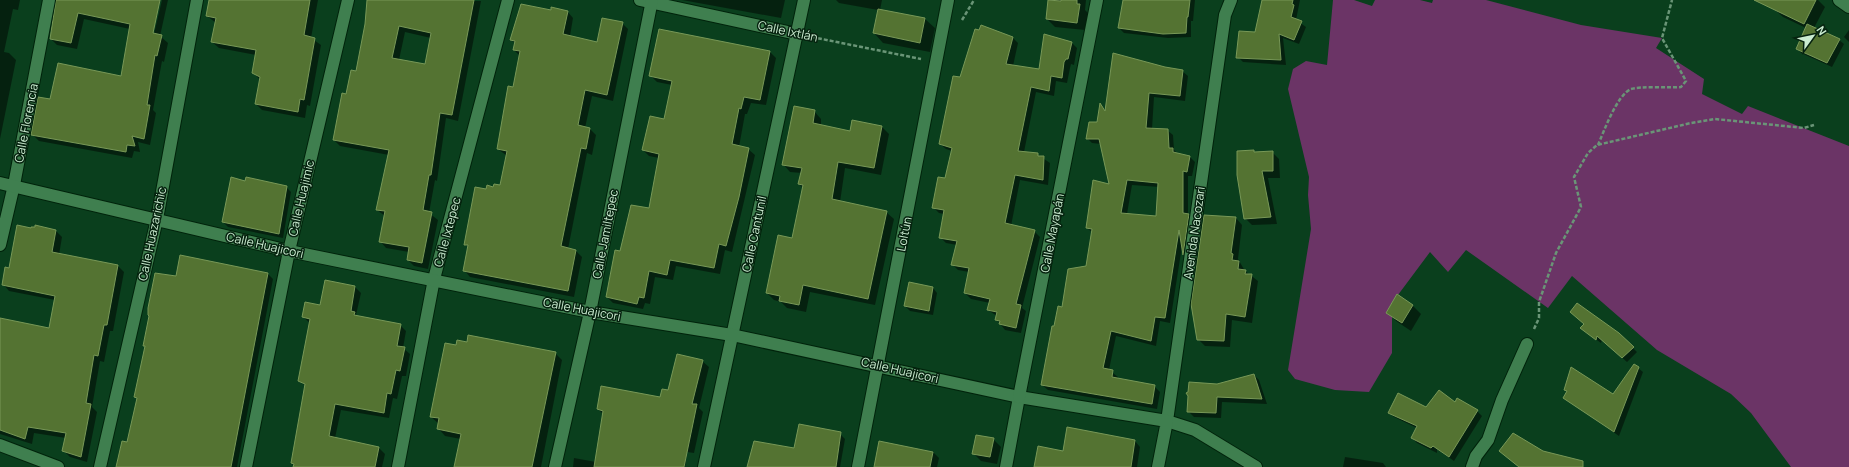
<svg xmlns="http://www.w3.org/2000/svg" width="1849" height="467" font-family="Manrope,sans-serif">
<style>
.green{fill:#6b3466}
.shadow{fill:#0007;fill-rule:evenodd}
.building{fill:#547332;stroke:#789857;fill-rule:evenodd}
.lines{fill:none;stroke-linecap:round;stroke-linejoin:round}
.minor-casing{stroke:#01230b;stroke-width:14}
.tertiary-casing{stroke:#01230b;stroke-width:14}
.path{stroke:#6a9577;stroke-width:2.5;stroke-dasharray:4 2;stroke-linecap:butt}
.minor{stroke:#3f7f4f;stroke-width:12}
.tertiary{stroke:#3f7f4f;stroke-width:12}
.labels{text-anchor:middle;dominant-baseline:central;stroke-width:3;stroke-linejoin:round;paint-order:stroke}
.street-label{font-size:12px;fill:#cbecd1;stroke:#06220f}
</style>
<rect width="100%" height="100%" fill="#0a3f1d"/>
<polygon class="green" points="1333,0 1354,0 1372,6 1375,0 1420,0 1432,3 1433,0 1486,0 1581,25 1662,38 1656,48 1704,79 1702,94 1742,114 1748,106 1849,146 1849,467 1791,467 1751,413 1731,394 1657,350 1572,276 1548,308 1466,250 1448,272 1430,252 1392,303 1392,353 1369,392 1335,390 1295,379 1288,370 1311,229 1308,195 1309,177 1288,89 1293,69 1306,61 1327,65"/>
<g class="shadow">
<polygon points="0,0 20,0 18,10 13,9 4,52 9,53 16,60 0,139"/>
<polygon points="61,0 160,0 151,38 153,38 162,0 168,0 160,36 168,43 164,62 162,61 153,110 156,113 150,145 138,142 140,152 134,151 132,158 39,141 32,134 51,100 121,77 130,29 84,19 77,49 57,45 51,39"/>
<polygon points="210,0 318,0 311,38 321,45 310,106 307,105 305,118 262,110 256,104 260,80 253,72 256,55 219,48 212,42 216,23 207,16"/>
<path d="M367 0 481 1 458 121 446 118 437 181 435 180 429 213 438 220 428 269 414 266 408 260 409 252 386 248 380 241 385 216 377 210 389 155 340 146 334 140 346 95 357 72 366 24ZM405 32 431 38 425 66 399 60Z"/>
<polygon points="682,0 785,0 781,18"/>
<polygon points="836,0 882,0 880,10 925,19 935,28 930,52 883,43 874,33 878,10 839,3"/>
<polygon points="1049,0 1086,0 1085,10 1088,13 1085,30 1055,27 1047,19"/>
<polygon points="1124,0 1195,0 1193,21 1191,21 1191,37 1168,38 1124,33 1119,28"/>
<polygon points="1263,0 1300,0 1296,20 1306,27 1299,44 1283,38 1286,65 1243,62 1238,57 1256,33"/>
<polygon points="1779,0 1818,0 1825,7 1814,28 1839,40 1844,44 1832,67 1801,53 1797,48 1806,28 1783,17 1774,9"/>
<polygon points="551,11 567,11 573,18 570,36 597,43 622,23 628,29 613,101 592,96 585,128 589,128 596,135 592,155 587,153 568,249 576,251 582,257 574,297 470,277 464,270 468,247 465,244 486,190 500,186 507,156 498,149 520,56 514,50 516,44 511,40"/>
<polygon points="1849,30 1849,42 1844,37"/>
<polygon points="1012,37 1018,43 1013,66 1040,70 1071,42 1077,48 1074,65 1071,64 1070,68 1067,83 1056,81 1054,96 1036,92 1024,152 1037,154 1050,163 1048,185 1020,180 1011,226 1034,231 1040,237 1022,308 1026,311 1021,333 1005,330 997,320 997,316 988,310 990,303 971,299 965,293 969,272 958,270 952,264 957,245 946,243 940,237 944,214 939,213 933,207 946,179 952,151 946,149 940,144 961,78"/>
<polygon points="770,52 776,58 766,105 751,103 747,114 745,114 739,147 748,149 755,155 732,252 725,250 720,274 676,266 673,280 655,277 650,304 645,303 643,309 613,303 607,297 621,252 650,209 659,158 649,156 643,150 665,120 672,85 657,82 651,76"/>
<path d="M1165 68 1182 71 1188 76 1185 101 1154 97 1152 129 1167 130 1173 135 1174 150 1178 154 1190 157 1195 162 1192 176H1188V214L1194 220 1188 259 1184 255 1182 246 1170 323 1160 321 1156 346 1116 336 1109 370 1118 377 1117 379 1154 386 1160 392 1157 409 1048 390 1042 385 1055 327 1062 308 1087 266 1093 233 1087 228 1110 185 1101 144 1092 143 1087 138 1098 124 1100 105 1106 111ZM1132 185 1159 187 1157 217 1127 214Z"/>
<polygon points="814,111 821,119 821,126 851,133 853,121 882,127 889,134 881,175 845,168 840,202 886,212 894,219 875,305 810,292 806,312 787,308 781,302 774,300 767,293 793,239 803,188 799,184 802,173 790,172 783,164"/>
<polygon points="1253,151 1255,153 1272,152 1279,159 1280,178 1268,178 1277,224 1252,225 1245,218"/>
<polygon points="286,187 291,192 283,238 228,227 223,222"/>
<polygon points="1236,218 1242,225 1238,259 1245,271 1258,281 1252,323 1232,320 1230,347 1205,346 1198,339"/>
<polygon points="32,229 56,231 62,237 59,255 118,266 124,272 113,331 110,331 104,362 100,361 92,407 97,412 87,462 70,457 63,450 66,438 34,433 32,444 0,434 0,319 50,329 55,300 9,291 3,284"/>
<polygon points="268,274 273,279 237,467 117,467 128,444 138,400 135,397 146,347 145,346 177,277"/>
<polygon points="326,281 355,287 361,293 356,315 358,317 400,325 406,331 403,348 410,354 406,376 402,376 397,399 393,398 389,418 341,410 335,438 379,448 385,454 382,467 294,467 292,463 306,387 300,380 310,323 303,317 321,306"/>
<polygon points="909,283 933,288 937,293 933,315 910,311 905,306"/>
<polygon points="1398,296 1413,306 1421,314 1411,331 1396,321 1387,312"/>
<polygon points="1586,332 1618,334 1637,352 1627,362 1602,340 1601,343"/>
<polygon points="457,346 555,353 562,360 541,467 455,467 461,439 445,436 438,428 439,424 431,417"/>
<polygon points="702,361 709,367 699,408 703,412 694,453 687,452 685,467 573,467 574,458 596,462 604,415 598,409 662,398"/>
<polygon points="1638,368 1643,372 1619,436 1564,398 1567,392 1565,389 1613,395"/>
<polygon points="1254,375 1259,380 1267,404 1222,402 1221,418 1194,417 1188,411 1217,385"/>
<polygon points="1455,403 1477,411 1482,416 1454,461 1437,449 1437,453 1417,443 1412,438 1417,428 1394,417 1389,413"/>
<polygon points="1068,428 1135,441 1140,447 1137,467 1035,467 1064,452"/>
<polygon points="839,433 845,439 840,467 781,467"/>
<polygon points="993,439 1001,447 997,464 981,461 974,454"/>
<polygon points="896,445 933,452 939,458 937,467 891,467"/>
<polygon points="1345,457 1383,463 1386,467 1343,467"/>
</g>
<g class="building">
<polygon points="56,0 160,0 153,33 162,35 157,56 155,55 147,105 150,105 144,139 132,136 135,146 127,145 126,152 31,135 38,97 50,99 58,63 121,76 130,24 78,13 71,43 50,39"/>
<polygon points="209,0 310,0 304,35 315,38 304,100 300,99 298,112 255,104 260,77 252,73 256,50 211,42 216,18 206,16"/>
<path d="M367 0H474L452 115 440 113 431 175H429L423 210 432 212 422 263 407 260 409 247 379 242 385 211 376 210 389 150 333 140 342 93 346 94 351 70 356 71 365 24ZM399 26 431 33 425 64 392 58Z"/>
<polygon points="1048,0 1061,1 1061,0 1077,0 1077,4 1080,4 1077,23 1046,19"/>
<polygon points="1123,0 1190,0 1188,17 1187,17 1186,33 1163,34 1118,28"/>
<polygon points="1262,0 1293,0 1292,4 1294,5 1291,17 1302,21 1294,40 1279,34 1281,60 1236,58 1239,31 1255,32"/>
<polygon points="1754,0 1816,0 1804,24"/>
<polygon points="521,4 551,10 551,7 568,11 563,34 597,42 602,18 623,22 607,95 585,90 578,125 590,128 586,149 581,148 561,246 576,250 568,291 463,271 468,245 464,245 475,187 486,189 487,185 493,187 494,184 500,185 507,151 497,149 508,86 513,87 520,51 513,50 515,41 510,40"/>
<polygon points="878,9 925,18 920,43 873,33"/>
<polygon points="1807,24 1840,39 1827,63 1796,49"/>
<polygon points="981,25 1013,37 1006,64 1039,69 1044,34 1072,42 1068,59 1066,59 1064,62 1062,78 1051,76 1049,91 1031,87 1018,151 1038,153 1038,156 1044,156 1043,180 1015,175 1005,223 1035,230 1016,304 1021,305 1016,328 999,324 1000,321 995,320 997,312 987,310 990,299 964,293 969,268 951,265 957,241 939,238 944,210 932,208 938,177 945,178 952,148 939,144 953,76 960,77 975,29 979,30"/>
<polygon points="659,29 770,51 760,100 744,97 741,109 739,108 732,144 749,148 739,197 726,246 719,244 714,268 670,260 667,275 649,271 644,298 639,297 637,304 606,297 615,250 620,251 631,205 649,208 659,154 642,150 650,116 664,119 672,81 649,76"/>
<path d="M1113 53 1165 67 1183 70 1180 96 1149 93 1146 128 1168 129 1169 148H1173V152L1190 156 1187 172 1183 171V213L1189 214 1183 255 1179 230 1165 318 1155 317 1151 341 1111 331 1103 368 1113 370 1112 377 1155 385 1152 404 1041 385 1052 326H1054L1058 306 1062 307 1068 269 1086 266 1092 229 1086 228 1093 180 1109 184 1099 139H1086L1089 122H1097L1100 103 1105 111ZM1127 180 1158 183 1156 216 1121 213Z"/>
<polygon points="794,106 815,110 813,123 850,131 852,120 882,126 874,168 838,162 832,199 887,211 868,299 803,285 799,305 779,301 780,296 766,293 778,235 792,238 803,185 798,184 802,168 782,165"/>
<polygon points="1254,150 1254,152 1273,151 1273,171 1262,171 1271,217 1244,219 1237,175 1237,151"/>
<polygon points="231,177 245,181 246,177 287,186 279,234 222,222"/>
<polygon points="1204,215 1236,217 1231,253 1233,254 1232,260 1239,261 1238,269 1246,270 1245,274 1252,274 1245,317 1226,314 1224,341 1197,340 1191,304"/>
<polygon points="17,225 31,228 31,227 35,227 35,225 56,230 52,252 118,265 107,325 104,325 98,356 94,355 86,403 91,404 81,457 62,451 66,433 28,427 25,439 0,430 0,318 49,328 55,296 2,285 5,267 9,268"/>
<polygon points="180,255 268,273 231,467 116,467 122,441 127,442 137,398 134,397 145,346 143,346 149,316 148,315 148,308 155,273 176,276"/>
<polygon points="325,280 355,286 351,311 355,312 354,315 401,324 397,346 405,347 400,371 396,370 391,394 387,393 384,413 335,404 329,436 379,447 375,467 293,467 294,464 291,463 305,384 298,381 310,319 302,317 305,302 320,305"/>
<polygon points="909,282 933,287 929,311 904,306"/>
<polygon points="1397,294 1413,305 1402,323 1386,313"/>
<polygon points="1577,303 1619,333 1634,347 1622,358 1597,336 1596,340 1580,328 1584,324 1570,312"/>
<polygon points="468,335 556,352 532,467 454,467 461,434 437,429 439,418 430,417 445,343 456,345 457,340 467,342"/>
<polygon points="677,354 703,360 692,404 697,404 684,467 594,467 603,411 597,409 601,386 660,397 662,389 668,390"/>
<polygon points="1634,364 1639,367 1614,432 1563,398 1567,391 1564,390 1571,367 1613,394"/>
<polygon points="1254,374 1262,399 1217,397 1216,413 1187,412 1188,396 1186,393 1188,392 1189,382 1217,384"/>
<polygon points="1439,390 1455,402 1457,398 1478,410 1449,457 1433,446 1431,448 1411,438 1417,426 1388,413 1398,393 1426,407"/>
<polygon points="799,424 841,432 836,467 747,467 754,441 794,448"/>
<polygon points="1067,427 1135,440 1131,467 1034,467 1038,446 1063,451"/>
<polygon points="1513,433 1543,451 1583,461 1583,467 1519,467 1499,451"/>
<polygon points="976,435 994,438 990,457 972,454"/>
<polygon points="879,441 933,452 930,467 874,467"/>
</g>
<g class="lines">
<defs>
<g id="minor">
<polyline points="640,0 797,34"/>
<polyline points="1231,0 1225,15 1167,421 1195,430 1256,467"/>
<polyline points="1839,0 1849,7"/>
<polyline points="0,245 14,185 49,0"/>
<polyline points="0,445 58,467"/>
<polyline points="100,467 157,219 197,0"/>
<polyline points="246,467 289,251 348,0"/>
<polyline points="398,467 434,279 508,0"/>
<polyline points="555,467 590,312 652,0"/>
<polyline points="704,467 804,0"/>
<polyline points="858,467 948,0"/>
<polyline points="1006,467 1019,397"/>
<polyline points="1472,467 1476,456 1488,440 1502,400 1527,344"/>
</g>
<g id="tertiary">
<polyline points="0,183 289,251 590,312 732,335 1019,397 1167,421 1158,467"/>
<polyline points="1019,397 1097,0"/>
</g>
</defs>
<use href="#minor" class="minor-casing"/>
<use href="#tertiary" class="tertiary-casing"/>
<g class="path">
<polyline points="962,20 974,0"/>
<polyline points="812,37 921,59"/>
<path d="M1598 145C1604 131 1617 95 1631 89 1640 86 1670 88 1681 87L1686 81 1662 38 1672 0"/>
<polyline points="1534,329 1539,318 1539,302 1556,253 1581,207 1574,177 1588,153 1597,145 1691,123 1715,119 1804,128 1814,125"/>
</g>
<use href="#minor" class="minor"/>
<use href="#tertiary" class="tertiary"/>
</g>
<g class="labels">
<g class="street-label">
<text transform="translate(788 31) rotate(12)">Calle Ixtlán</text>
<text transform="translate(26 123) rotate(-79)">Calle Florencia</text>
<text transform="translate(301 198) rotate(-77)">Calle Huajimic</text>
<text transform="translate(447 232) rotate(-75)">Calle Ixtepec</text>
<text transform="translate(1052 233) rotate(-79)">Calle Mayapán</text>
<text transform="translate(1194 233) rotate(-82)">Avenida Nacozari</text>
<text transform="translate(152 234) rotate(-78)">Calle Huazarichic</text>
<text transform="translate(605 234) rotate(-79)">Calle Jamiltepec</text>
<text transform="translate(754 234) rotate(-78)">Calle Cantunil</text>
<text transform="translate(904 234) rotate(-79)">Loltún</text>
<text transform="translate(265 245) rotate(13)">Calle Huajicori</text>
<text transform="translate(582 309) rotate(11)">Calle Huajicori</text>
<text transform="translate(900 370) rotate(13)">Calle Huajicori</text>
</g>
</g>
<g transform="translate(1813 36) rotate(57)" stroke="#06220f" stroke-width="3" paint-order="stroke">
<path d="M0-3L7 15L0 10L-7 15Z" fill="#cbecd1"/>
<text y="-6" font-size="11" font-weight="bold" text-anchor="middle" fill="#cbecd1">N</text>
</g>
</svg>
